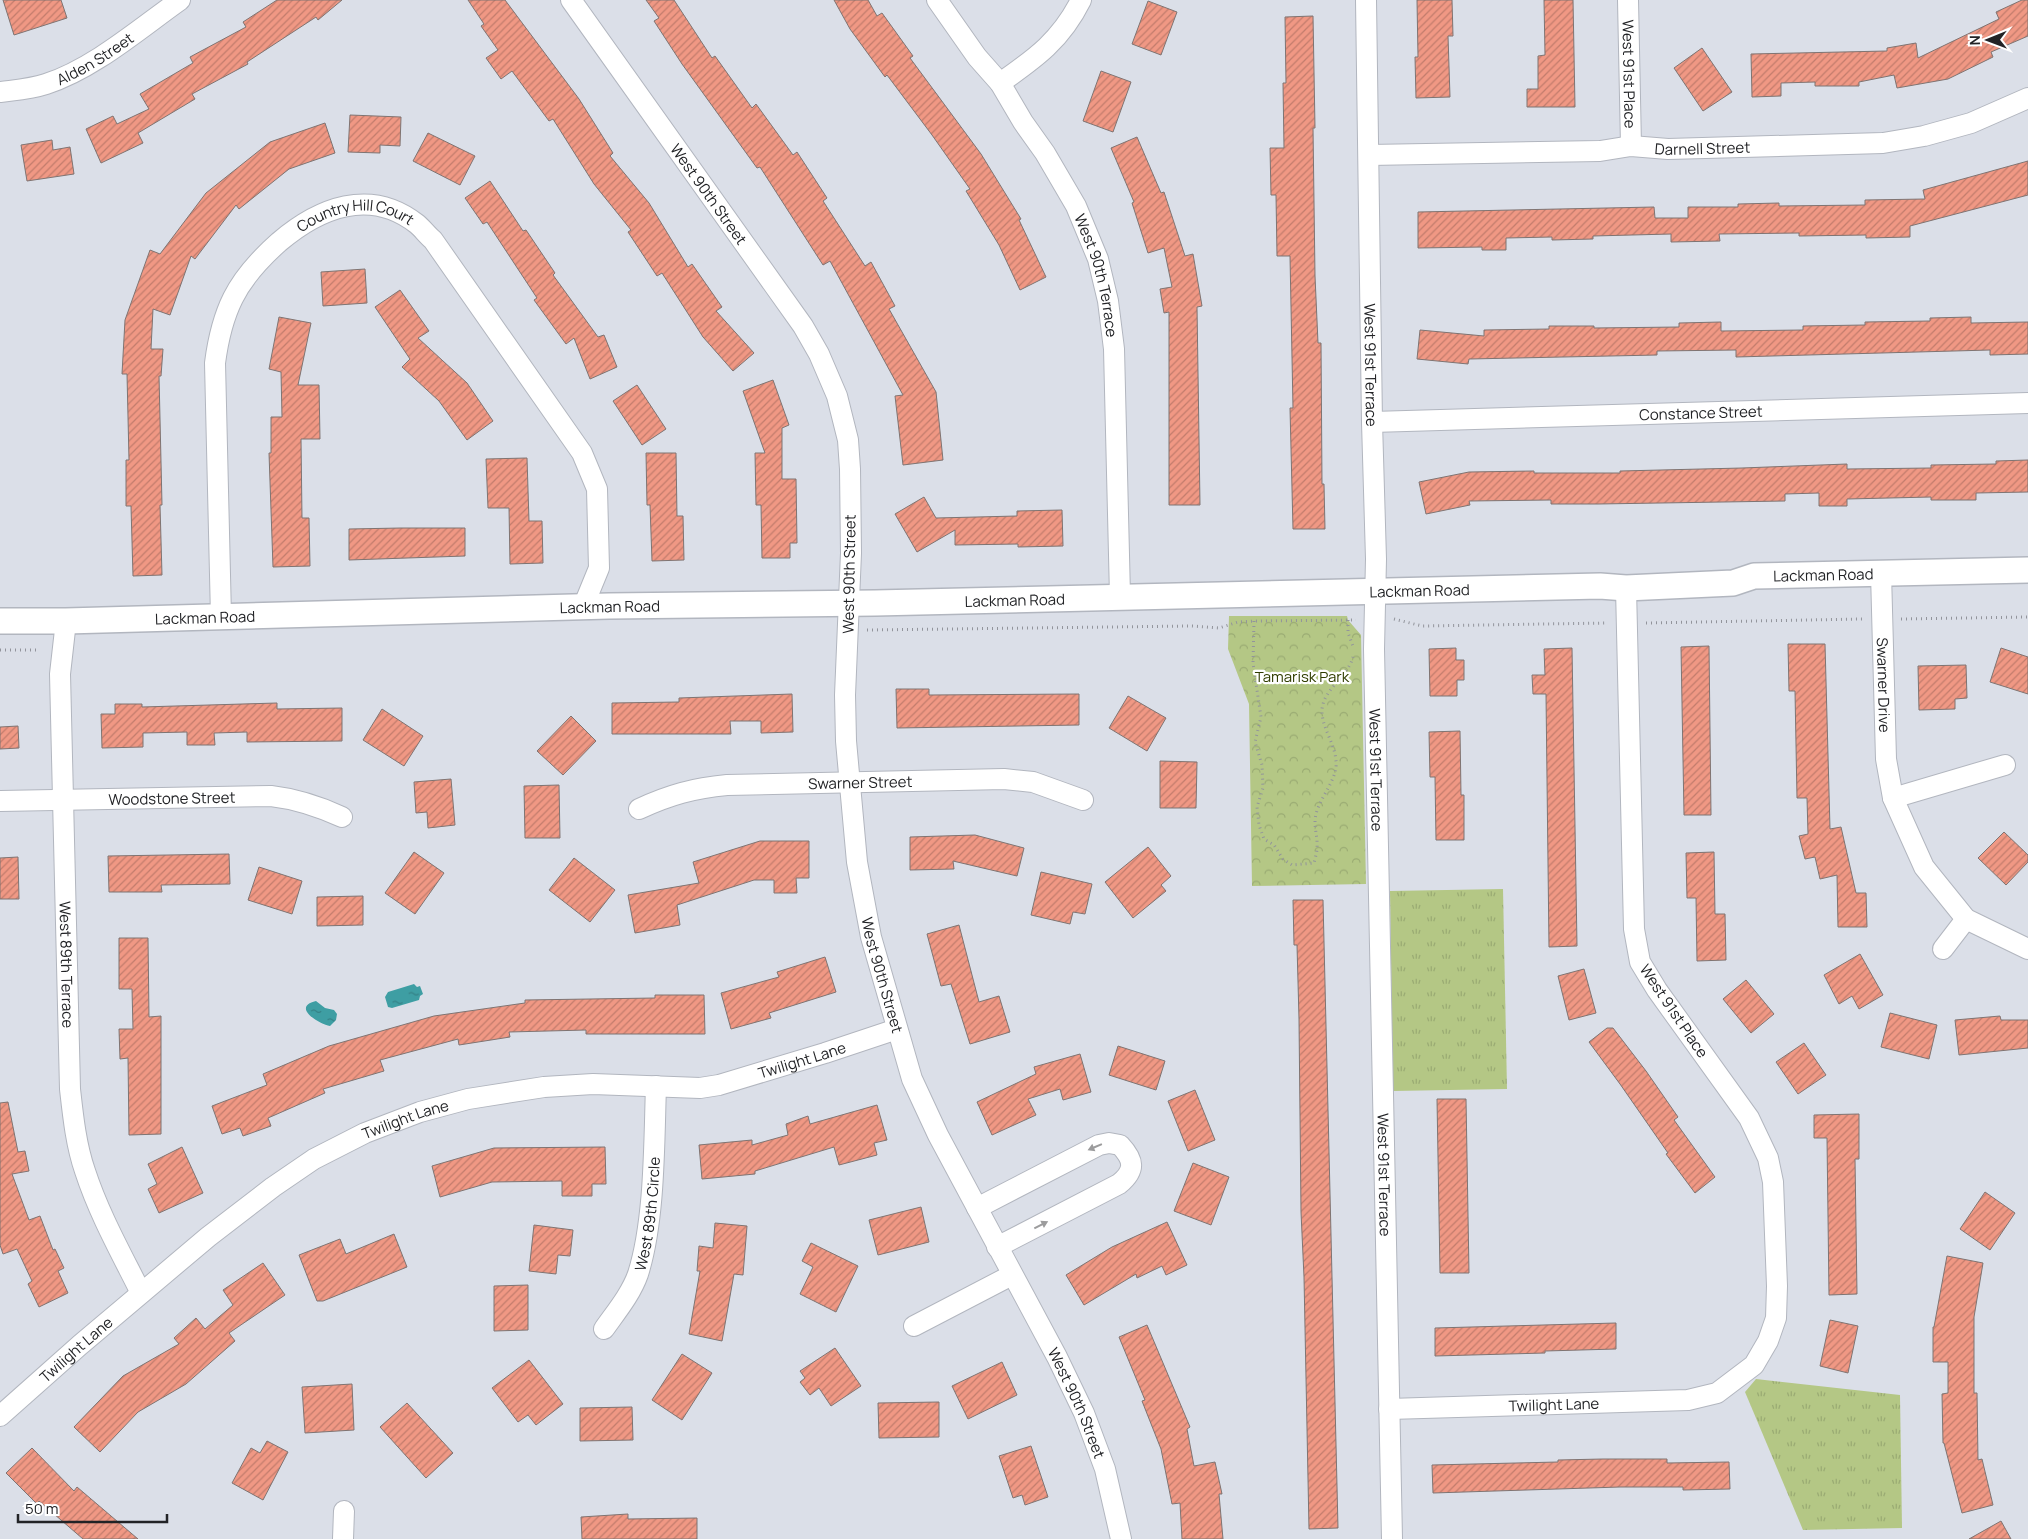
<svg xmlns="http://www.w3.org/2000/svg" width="2028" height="1539" font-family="Manrope,sans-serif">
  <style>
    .grass { fill: url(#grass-tufts) }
    .park { fill: url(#park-crowns) }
    .water { fill: url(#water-ripples) }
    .building { fill: url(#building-hatch); stroke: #7f7472 }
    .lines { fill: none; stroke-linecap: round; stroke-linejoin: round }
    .minor-casing { stroke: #b2b6bf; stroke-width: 22 }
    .major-casing { stroke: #b2b6bf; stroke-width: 28 }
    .path { stroke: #92949b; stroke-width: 3; stroke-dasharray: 1 4; stroke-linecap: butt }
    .minor { stroke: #fff; stroke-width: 20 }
    .major { stroke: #fff; stroke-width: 25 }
    .oneway { fill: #9c9c9d }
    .labels { text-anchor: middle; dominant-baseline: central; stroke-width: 4.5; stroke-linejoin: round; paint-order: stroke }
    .street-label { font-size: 15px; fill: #222326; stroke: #fff }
    .park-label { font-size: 15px; fill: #303d00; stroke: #fff }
  </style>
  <defs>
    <pattern id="grass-tufts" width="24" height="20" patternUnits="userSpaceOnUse" patternTransform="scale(1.25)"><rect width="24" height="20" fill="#b4c785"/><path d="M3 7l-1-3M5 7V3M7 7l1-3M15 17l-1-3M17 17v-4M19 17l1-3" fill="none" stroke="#9aab73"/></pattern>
    <pattern id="park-crowns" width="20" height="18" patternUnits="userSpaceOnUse" patternTransform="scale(1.25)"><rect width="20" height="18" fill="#b4c785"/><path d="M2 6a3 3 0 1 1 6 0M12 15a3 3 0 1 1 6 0" fill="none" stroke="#9aab73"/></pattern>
    <pattern id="water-ripples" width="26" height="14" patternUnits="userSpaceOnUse" patternTransform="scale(1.25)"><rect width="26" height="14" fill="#3e9ea3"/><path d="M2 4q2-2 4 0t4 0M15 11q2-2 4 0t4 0" fill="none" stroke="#348085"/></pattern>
    <pattern id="building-hatch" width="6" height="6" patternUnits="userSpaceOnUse" patternTransform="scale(1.25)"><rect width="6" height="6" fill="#f09884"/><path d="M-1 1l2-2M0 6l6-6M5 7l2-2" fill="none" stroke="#c27c6c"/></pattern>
  </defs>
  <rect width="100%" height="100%" fill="#dbdfe8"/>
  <!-- grass -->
  <g class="grass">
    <path d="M1503,889L1507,1089L1393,1091L1390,891Z"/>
    <path d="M1756,1379L1900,1395L1902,1528L1803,1530L1745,1392Z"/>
  </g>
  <!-- park -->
  <path class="park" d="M1229,616H1347L1348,620L1361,635L1366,884L1252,886L1249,704L1228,649Z"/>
  <!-- water -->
  <g class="water">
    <path d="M414,984L417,987L420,986L423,994L420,996L419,1000L392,1008L388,1007L385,997L388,992Z"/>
    <path d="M316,1001L325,1008L334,1010L337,1014L336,1020L330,1026C319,1024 291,1007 316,1001Z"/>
  </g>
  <!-- building -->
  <g class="building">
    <path d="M3,0H61L67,18L14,35Z"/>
    <path d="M277,0H342L318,20L316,17L247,62L248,64L192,94L195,99L138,133L143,143L101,163L86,129L113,116L117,124L149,109L140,94L193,63L190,57L246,27L243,22Z"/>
    <path d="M468,0H505L579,99L613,153L610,156L649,203L688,267L692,264L722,307L716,311L754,353L733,371L703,337L662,273L657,276L628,232L631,230L594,184L553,119L549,121L512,71L501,79L486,58L498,50L481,26L484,24Z"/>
    <path d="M646,0H674L712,58L715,56L752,108L756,104L793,155L797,152L827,198L823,201L865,266L871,262L895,306L889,309L936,392L943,460L903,465L895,396L903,395L830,261L823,265L760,167L757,168L682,64L654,21L659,18Z"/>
    <path d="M834,0H868L877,16L882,13L913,56L910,58L981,154L1021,219L1019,220L1046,277L1020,290L999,245L966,191L970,189L932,135L887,75L885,77L850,29Z"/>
    <path d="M1417,0H1452L1453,36H1448L1450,97L1416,98L1415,57H1418Z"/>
    <path d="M1544,0H1573L1575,107H1527V89H1538V56L1545,55Z"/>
    <path d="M2022,0H2028V36L1991,52L1993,57L1948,79L1897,88L1894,75L1859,82V86H1815V82L1781,83V96L1752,97L1751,54L1887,51V48L1916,43L1918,58L1999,19L1996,12Z"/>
    <path d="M1148,1L1177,12L1161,55L1132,44Z"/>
    <path d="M1313,16L1315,128H1313L1315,276L1318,343H1321L1322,484H1324L1325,529H1293L1290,408H1293L1290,256H1277L1276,195H1271L1270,148H1284L1283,83H1286L1285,17Z"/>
    <path d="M1702,48L1732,92L1703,111L1674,68Z"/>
    <path d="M1101,71L1131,82L1113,132L1083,121Z"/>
    <path d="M350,115L401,117L400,146L380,145V153L348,152Z"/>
    <path d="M325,123L335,153L289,169L239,209L236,205L195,259L191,256L170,315L153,309L151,349H163L161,376H159L162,505H160L162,575L133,576L131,506H126V460H129L127,374H122L125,320L150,250L160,254L206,193L270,142Z"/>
    <path d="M428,133L475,156L460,185L413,161Z"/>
    <path d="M1137,137L1161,193L1164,192L1185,256L1193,254L1202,306L1197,307L1200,505H1169V312L1164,313L1160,289L1172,287L1164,248L1148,253L1132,203L1134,202L1111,148Z"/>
    <path d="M52,140L53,150L70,147L74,174L27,181L21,145Z"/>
    <path d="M2028,161V195L1910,226V237L1866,238V235L1799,236V233L1719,234L1720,241L1671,242V234L1593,236V239L1552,240V237L1506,238V250H1482V247L1418,248V212L1654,207L1655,218H1688V207H1738V204L1779,203V206L1865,205V200L1925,199L1923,190Z"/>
    <path d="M490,181L523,231L526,230L555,273L553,275L598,337L604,335L617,367L590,379L574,338L566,344L534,300L537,298L487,222L483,224L465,198Z"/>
    <path d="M365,269L367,303L323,306L321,272Z"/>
    <path d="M400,290L429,331L418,338L467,383L493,421L467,440L439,401L402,367L410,359L375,307Z"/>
    <path d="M279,317L311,323L298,385H319L320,439H301L302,518H309L310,566L273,567L269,453H271V417H282L281,372L269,369Z"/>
    <path d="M1971,317V323L2028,322V354L1990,355V350L1736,357V350L1657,351V355L1469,359L1468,364L1417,359L1420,330L1484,336V330L1549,329V326H1594V328L1679,327V323L1721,322V331L1803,330V326L1865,325V322L1930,321V318Z"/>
    <path d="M773,380L789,425L782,428V479H796L797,543H790V558H762L761,505H756L755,453H765L743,391Z"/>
    <path d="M637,385L666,429L642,445L613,401Z"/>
    <path d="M646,453H676L677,516H683L684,560L652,561L650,505H647Z"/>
    <path d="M527,458L529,521H542L543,563L510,564L509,508H488L486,459Z"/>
    <path d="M2028,460V492L1976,493V500H1931V497L1847,499V506H1819V493L1785,494V501L1598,504H1551V500L1469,501L1470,505L1426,514L1419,482L1469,472L1534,471V473H1620V471L1742,468L1847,464V469L1931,468V465L1996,464V461Z"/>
    <path d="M924,497L936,518L1017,516V511L1062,510L1063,546L1018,547V544L955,545V530L917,552L895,514Z"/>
    <path d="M401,528H465V556L349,560V529Z"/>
    <path d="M1788,644H1825L1830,829L1841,827L1856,893H1866L1867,927H1838L1837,875L1820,879L1815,857L1805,859L1799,836L1808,834L1807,798H1797L1795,691H1789Z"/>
    <path d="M1709,646L1711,815H1684L1681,647Z"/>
    <path d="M1456,648V660H1464V680H1457V696H1430L1429,649Z"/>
    <path d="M1572,648L1577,946L1549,947L1546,694H1533L1532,675H1545L1544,649Z"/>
    <path d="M2001,648L2028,657V694L1990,682Z"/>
    <path d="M1966,665L1967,698L1955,699V709L1919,710L1918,666Z"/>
    <path d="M896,689H929V695L1079,694V725L897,728Z"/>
    <path d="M792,694L793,732L761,733V721H730L731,734H612V703L679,702V698Z"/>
    <path d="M1128,696L1166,718L1147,751L1109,728Z"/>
    <path d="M277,703V709L342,708V741L247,742V732L214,733L215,745H187V732L143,733V747L102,748L101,714H115V704H142V707Z"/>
    <path d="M382,709L423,736L404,766L363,740Z"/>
    <path d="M571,716L596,741L563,775L537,751Z"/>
    <path d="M18,726L19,748L0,749V727Z"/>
    <path d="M1460,731L1461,795H1464V840H1436L1435,777H1430L1429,732Z"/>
    <path d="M1160,761L1197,762L1196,808H1160Z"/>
    <path d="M451,779L455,825L428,828L427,812L416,813L414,782Z"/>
    <path d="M559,785L560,838H525L524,786Z"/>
    <path d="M2004,832L2028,855V862L2006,885L1978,858Z"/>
    <path d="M975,835L1024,848L1017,876L953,861L954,869L910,870V837Z"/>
    <path d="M760,841H809V878H796L797,893H774V880H754L677,905L680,925L635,933L628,895L699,883L693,862Z"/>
    <path d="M1148,847L1171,876L1161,885L1166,891L1133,918L1105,882Z"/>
    <path d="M414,852L444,873L415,914L385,893Z"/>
    <path d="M1714,852L1715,914H1725L1726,960L1697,961L1696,898H1687L1686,853Z"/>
    <path d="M229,854L230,884L161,885L162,892H109L108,856Z"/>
    <path d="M18,857L19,899H0V858Z"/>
    <path d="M574,858L615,890L590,922L549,890Z"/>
    <path d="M259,867L302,881L292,914L248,900Z"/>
    <path d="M1041,872L1092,884L1085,914L1073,912L1070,924L1031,915Z"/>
    <path d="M363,896V925L317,926V897Z"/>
    <path d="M1293,900H1323L1338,1528L1309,1529L1304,1277L1301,1212L1299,1019L1297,945H1294Z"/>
    <path d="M959,925L979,1002L999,996L1010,1032L970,1044L951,984L941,986L927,934Z"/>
    <path d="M119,938H148L149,1017L161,1016V1134L129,1135L128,1058L120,1059L119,1029H133L132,989H119Z"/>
    <path d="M1860,954L1883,995L1859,1009L1852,996L1839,1004L1824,975Z"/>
    <path d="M825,957L836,992L769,1013L771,1018L731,1029L721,993L779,977L777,972Z"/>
    <path d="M1584,969L1596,1013L1569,1020L1558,976Z"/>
    <path d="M1746,980L1774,1014L1751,1033L1723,999Z"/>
    <path d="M655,995H704L705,1034H586V1030L509,1032L510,1037L459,1045L458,1039L380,1060L384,1071L323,1089L325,1093L268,1118L271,1126L243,1136L240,1128L222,1134L212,1106L267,1085L263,1074L329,1046L434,1016L525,1003V1000L655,998Z"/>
    <path d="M1890,1013L1937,1025L1929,1059L1881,1047Z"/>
    <path d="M2000,1016L2001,1020H2028V1048L1959,1055L1955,1020Z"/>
    <path d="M1607,1028H1613L1646,1071L1678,1117L1674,1120L1715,1177L1695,1193L1666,1154L1668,1153L1620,1084L1589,1042Z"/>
    <path d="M1804,1043L1826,1075L1798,1094L1776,1062Z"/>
    <path d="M1118,1046L1165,1061L1156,1090L1109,1075Z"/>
    <path d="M1080,1054L1091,1092L1063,1100L1060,1089L1028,1099L1036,1115L992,1135L977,1102L1036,1074L1034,1067Z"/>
    <path d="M1195,1090L1215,1140L1188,1151L1168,1101Z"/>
    <path d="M1437,1099H1466L1469,1273H1440Z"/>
    <path d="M8,1102L18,1152L25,1151L29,1171L12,1174L29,1220L40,1216L53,1250L55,1249L64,1268L58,1271L68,1293L39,1307L28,1284L32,1281L17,1249L3,1254L0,1245V1103Z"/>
    <path d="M877,1105L887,1140L874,1143L877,1155L839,1165L834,1147L755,1171V1174L702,1179L699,1145L752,1140V1145L788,1135L786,1124L808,1116L810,1124Z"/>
    <path d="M1859,1114V1159H1855L1857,1294L1829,1295L1827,1138H1814V1115Z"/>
    <path d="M182,1147L203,1193L159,1213L148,1189L157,1184L148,1164Z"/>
    <path d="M605,1147L606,1184H592V1196H562V1181L492,1182L440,1197L432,1166L494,1148Z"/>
    <path d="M1193,1163L1229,1177L1211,1225L1174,1211Z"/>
    <path d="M1985,1192L2015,1213L1990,1250L1960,1229Z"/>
    <path d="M921,1207L929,1242L878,1255L869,1220Z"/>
    <path d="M1167,1222L1187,1265L1166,1275L1162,1266L1137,1278L1136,1274L1084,1305L1066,1275L1112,1247Z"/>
    <path d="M715,1223L747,1226L743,1275L734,1274L722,1341L689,1334L700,1271H697L699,1246L713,1248Z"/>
    <path d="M534,1225L573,1230L570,1256L558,1255L556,1274L529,1271Z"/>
    <path d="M394,1234L407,1267L323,1301H317L299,1255L340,1239L346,1254Z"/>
    <path d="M811,1243L858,1266L836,1312L800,1294L813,1267L802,1261Z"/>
    <path d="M1947,1256L1983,1263L1974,1317V1393H1977L1978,1460L1982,1459L1993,1505L1962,1513L1944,1443H1943L1942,1394L1948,1393V1362H1933V1327H1934Z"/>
    <path d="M263,1263L285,1295L229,1333L235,1341L186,1384L138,1412L100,1452L74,1427L123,1376L179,1344L174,1338L196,1318L205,1329L233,1305L223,1290Z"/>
    <path d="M528,1285V1330L494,1331V1286Z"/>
    <path d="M1830,1320L1858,1326L1848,1373L1820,1366Z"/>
    <path d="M1616,1323V1349L1545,1351V1353L1435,1356V1328Z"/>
    <path d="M1147,1325L1190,1427L1187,1429L1194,1466L1215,1462L1222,1494H1219L1223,1539H1182L1180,1503L1172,1504L1161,1449L1142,1401L1145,1400L1119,1337Z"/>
    <path d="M835,1348L861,1386L831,1406L819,1388L810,1395L800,1382L805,1378L800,1371Z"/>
    <path d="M682,1354L712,1373L682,1420L652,1400Z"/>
    <path d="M529,1360L563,1404L536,1425L528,1415L518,1422L492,1388Z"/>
    <path d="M1002,1362L1017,1395L968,1419L952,1386Z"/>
    <path d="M352,1384L354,1430L305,1433L302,1387Z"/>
    <path d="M939,1402V1437L879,1438L878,1403Z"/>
    <path d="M407,1403L453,1453L426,1478L380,1427Z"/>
    <path d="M632,1407L633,1440L580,1441V1408Z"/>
    <path d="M267,1441L288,1452L263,1500L232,1483L251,1448L260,1453Z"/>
    <path d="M1031,1446L1048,1497L1025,1505L1022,1495L1013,1498L999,1456Z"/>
    <path d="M32,1448L74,1491L77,1487L138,1539H83L39,1501L37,1504L6,1473Z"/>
    <path d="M1603,1459H1667V1463L1729,1462L1730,1489L1683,1490V1487H1620L1433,1493L1432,1465L1558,1462V1460Z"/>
    <path d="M628,1514V1519L697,1518V1539H582L581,1517Z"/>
    <path d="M2001,1521L2011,1539H1969Z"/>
  </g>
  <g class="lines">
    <defs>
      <g id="minor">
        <path id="s1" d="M571,0L803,326L819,354L837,396L848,440L850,469L851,553L845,695L846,741L857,862L871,937L912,1079L938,1135L1057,1357L1084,1413L1105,1469L1121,1539"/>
        <path id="s2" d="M937,0L977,57L1000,83L1023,122L1045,153L1076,206L1098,259L1108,301L1114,349L1120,596"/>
        <path id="s3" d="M1366,0L1372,422L1376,559L1374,649L1392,1539"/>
        <path id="s4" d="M1628,0L1631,146"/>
        <path d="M1000,83C1036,58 1061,40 1081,0"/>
        <path id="s5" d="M0,92C15,90 31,89 46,84C93,69 139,29 180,0"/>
        <path id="s6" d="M1369,155L1600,151L1631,146L1668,149L1883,143L1924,136L1971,123L2028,98"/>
        <path id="s7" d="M1372,422L2028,403"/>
        <path id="s8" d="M1881,573L1886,759L1893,798L1924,867L1966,919L2028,949"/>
        <path id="s9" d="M221,617L215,363C218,340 223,318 233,298C244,276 261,258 279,242C319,208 370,187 417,224C422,228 427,235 433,240L582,453L597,489L599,568L583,607"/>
        <path id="s10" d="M66,621L60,674L70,1089C73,1116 76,1145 85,1171C99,1214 121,1253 141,1293"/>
        <path d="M1893,798L2005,765"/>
        <path id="s11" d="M0,801L271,796C297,799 318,806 342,817"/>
        <path id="s12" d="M639,809C669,795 694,788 727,785L1004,779L1033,782L1083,800"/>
        <path d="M1943,949L1966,919"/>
        <path d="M977,1208L1099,1145L1109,1143L1120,1145C1134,1160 1136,1170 1119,1184L997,1247"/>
        <path d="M914,1326L1012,1275"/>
        <path id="s13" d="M604,1329C616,1312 631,1294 638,1274C655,1220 654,1143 656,1086"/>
        <path id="s14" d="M1389,1409L1688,1400L1717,1393L1754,1365L1768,1341L1776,1318L1777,1286L1773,1182L1768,1158L1749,1118L1657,990L1640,962L1634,929L1626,588"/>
        <path id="s15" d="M0,1416L80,1345L208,1237L273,1187L314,1159L365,1133L420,1112L468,1099L544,1087L593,1084L700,1088L719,1085L825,1053L897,1029"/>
        <path d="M343,1539L344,1511"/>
      </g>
      <g id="major">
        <path id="s16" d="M0,621H66L609,606L875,603L1600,586L1626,588L1733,583L1754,576L2028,570"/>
      </g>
    </defs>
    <!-- minor casing -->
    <use href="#minor" class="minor-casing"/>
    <!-- major casing -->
    <use href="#major" class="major-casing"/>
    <!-- path -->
    <g class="path">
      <path d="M1394,619L1422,626L1607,623"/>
      <path d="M1901,619L2028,617"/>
      <path d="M1348,620V633L1353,646"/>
      <path d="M1254,621L1253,663L1261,717L1255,742L1262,765L1263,788L1257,807L1259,825L1264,839L1274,845L1283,859L1292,865L1314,863C1315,858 1317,853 1317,848C1318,836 1313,826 1316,814C1320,797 1338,779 1336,761C1335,743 1321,727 1322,709C1324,689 1348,676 1353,657"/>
      <path d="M1646,623L1862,619"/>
      <path d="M867,630L1192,626L1219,628L1238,622L1254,621L1356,620"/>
      <path d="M0,650H38"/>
    </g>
    <!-- minor -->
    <use href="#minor" class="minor"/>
    <!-- major -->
    <use href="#major" class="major"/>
  </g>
  <!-- one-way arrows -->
  <defs><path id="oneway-solid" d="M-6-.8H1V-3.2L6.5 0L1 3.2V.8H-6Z" transform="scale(1.25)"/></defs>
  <g class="oneway">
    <use href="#oneway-solid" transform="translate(1095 1147) rotate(157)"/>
    <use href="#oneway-solid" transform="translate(1041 1225) rotate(-27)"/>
  </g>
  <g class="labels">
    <!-- street labels -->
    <g class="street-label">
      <text stroke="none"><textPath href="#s5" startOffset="102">Alden Street</textPath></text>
      <text stroke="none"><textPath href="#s4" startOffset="74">West 91st Place</textPath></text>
      <text stroke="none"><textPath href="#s6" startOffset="334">Darnell Street</textPath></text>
      <text stroke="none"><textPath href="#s1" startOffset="238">West 90th Street</textPath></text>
      <text stroke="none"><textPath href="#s9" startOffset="480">Country Hill Court</textPath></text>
      <text stroke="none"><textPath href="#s2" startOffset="322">West 90th Terrace</textPath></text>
      <text stroke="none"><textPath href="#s3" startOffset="365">West 91st Terrace</textPath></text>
      <text stroke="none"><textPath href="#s7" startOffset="329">Constance Street</textPath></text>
      <text transform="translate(849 574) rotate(-89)">West 90th Street</text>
      <text stroke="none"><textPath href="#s16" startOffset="1825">Lackman Road</textPath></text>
      <text stroke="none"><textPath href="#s16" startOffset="1420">Lackman Road</textPath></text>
      <text stroke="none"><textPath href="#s16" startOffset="1015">Lackman Road</textPath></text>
      <text stroke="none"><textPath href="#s16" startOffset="610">Lackman Road</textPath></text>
      <text stroke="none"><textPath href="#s16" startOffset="205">Lackman Road</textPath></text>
      <text stroke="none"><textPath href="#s8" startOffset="112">Swarner Drive</textPath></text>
      <text stroke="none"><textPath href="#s3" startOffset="770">West 91st Terrace</textPath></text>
      <text stroke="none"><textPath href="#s12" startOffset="225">Swarner Street</textPath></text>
      <text stroke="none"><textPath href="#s11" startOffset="172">Woodstone Street</textPath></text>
      <text stroke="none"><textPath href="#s10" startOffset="344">West 89th Terrace</textPath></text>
      <text stroke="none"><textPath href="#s1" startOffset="1062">West 90th Street</textPath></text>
      <text transform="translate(1674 1011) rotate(56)">West 91st Place</text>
      <text stroke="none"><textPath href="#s15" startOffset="911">Twilight Lane</textPath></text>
      <text stroke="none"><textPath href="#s15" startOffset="506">Twilight Lane</textPath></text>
      <text stroke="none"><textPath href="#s3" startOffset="1175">West 91st Terrace</textPath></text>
      <text stroke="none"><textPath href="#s13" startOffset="126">West 89th Circle</textPath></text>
      <text stroke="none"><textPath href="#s15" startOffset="101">Twilight Lane</textPath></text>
      <text stroke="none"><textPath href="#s1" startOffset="1534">West 90th Street</textPath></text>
      <text stroke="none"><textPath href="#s14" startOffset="165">Twilight Lane</textPath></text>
    </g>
    <!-- park labels -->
    <g class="park-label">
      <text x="1302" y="676">Tamarisk Park</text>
    </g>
  </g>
  <!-- north arrow -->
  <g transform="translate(1988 40) rotate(269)" stroke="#ffffff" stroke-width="4" paint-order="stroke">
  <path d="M0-4L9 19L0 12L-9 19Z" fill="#222326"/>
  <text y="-8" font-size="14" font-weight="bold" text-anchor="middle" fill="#222326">N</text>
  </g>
  <!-- scale -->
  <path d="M18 1514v8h149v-8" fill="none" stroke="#222326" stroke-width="2.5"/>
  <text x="25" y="1514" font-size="15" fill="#222326" stroke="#ffffff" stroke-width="4" paint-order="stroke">50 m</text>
</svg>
